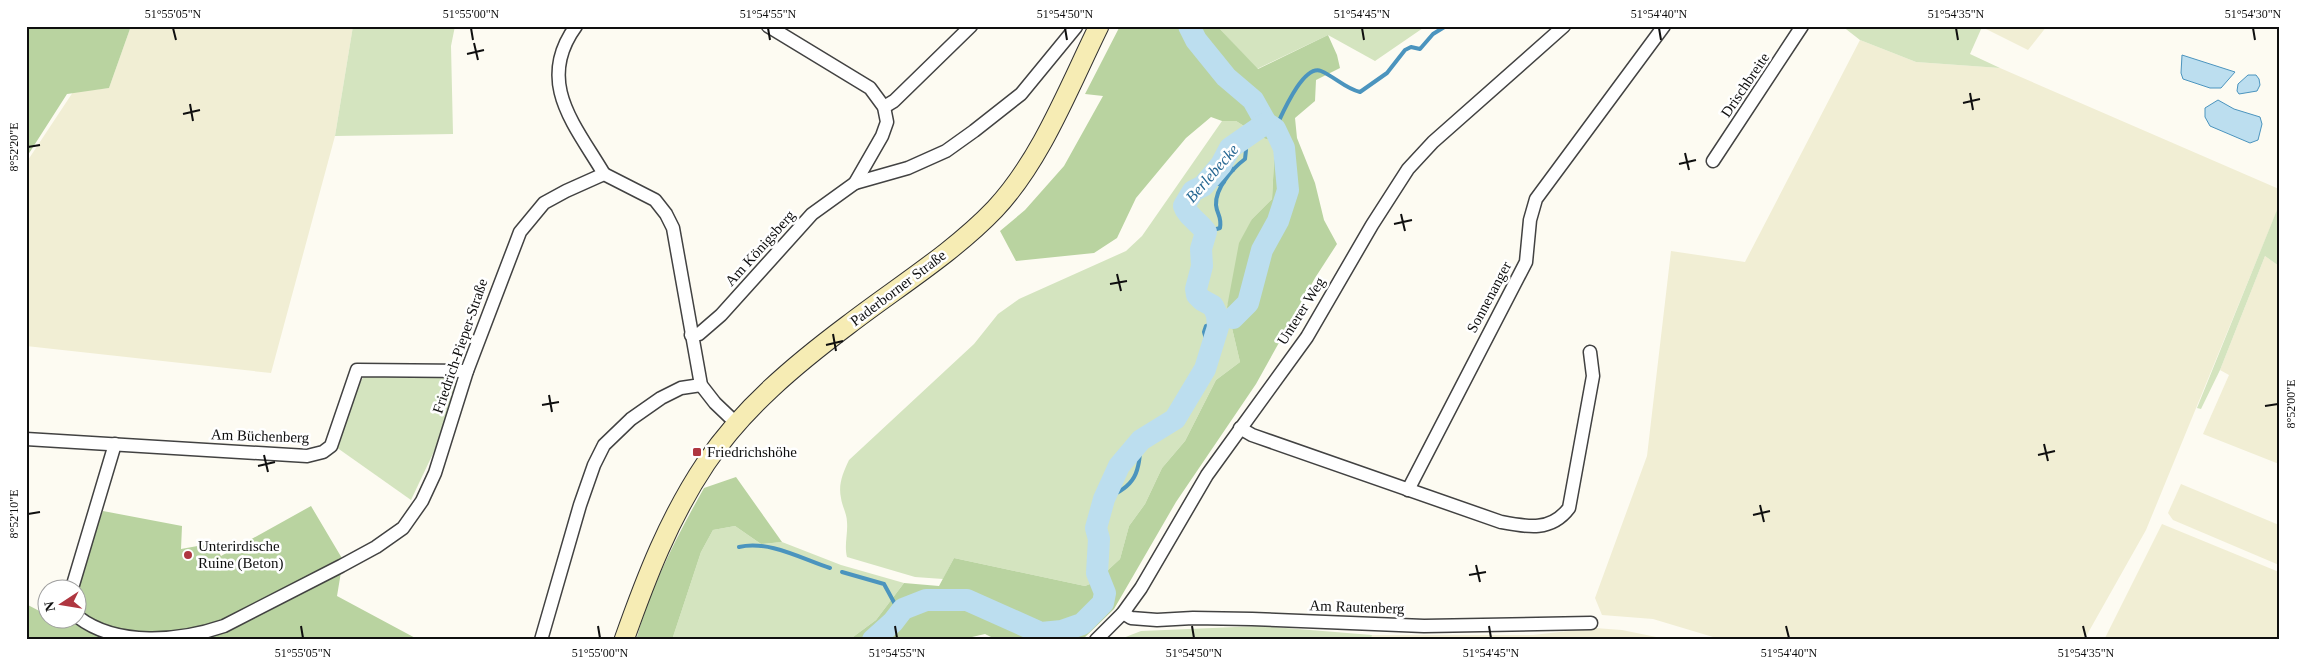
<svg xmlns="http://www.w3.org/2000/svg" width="2305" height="666" font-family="'Times New Roman',serif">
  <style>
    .farmland { fill: #f1eed4 }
    .green { fill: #d4e4bf }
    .forest { fill: #b9d3a0 }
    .water { fill: #bcdeef; stroke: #4b94be }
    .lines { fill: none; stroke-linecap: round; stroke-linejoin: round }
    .stream { stroke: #4b94be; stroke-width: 4 }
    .river { stroke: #bcdeef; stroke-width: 22 }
    .minor-casing { stroke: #424242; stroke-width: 15 }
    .secondary-casing { stroke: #313131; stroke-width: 21 }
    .minor { stroke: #fff; stroke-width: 12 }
    .secondary { stroke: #f6ecb4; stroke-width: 19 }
    .ticks { fill: none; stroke: #0f0f0f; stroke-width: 2 }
    .poi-dot { fill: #af3640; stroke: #fff; stroke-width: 2 }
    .labels { text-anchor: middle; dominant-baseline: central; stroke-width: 5; stroke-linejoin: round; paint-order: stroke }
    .street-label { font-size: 15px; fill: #0f0f0f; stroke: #fff }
    .poi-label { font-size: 15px; fill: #0f0f0f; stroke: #fff; text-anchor: start }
    .water-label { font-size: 16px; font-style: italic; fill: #266792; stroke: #fff }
    .neatline { fill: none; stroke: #0f0f0f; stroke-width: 2 }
    .ticks-label { font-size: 12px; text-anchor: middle; fill: #0f0f0f }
  </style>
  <rect width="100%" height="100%" fill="#fdfbf2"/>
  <!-- farmland -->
  <g class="farmland">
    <path d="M131,26H353L335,136L271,373L26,346V163L73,92L109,88Z"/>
    <path d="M1980,26H2047L2028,50Z"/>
    <path d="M1860,40L1916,62L2000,68L2279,189V206L2146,530L2084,640H1723L1653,619L1602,615L1595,598L1647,456L1671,251L1745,262Z"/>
    <path d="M2265,256L2279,266V464L2203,434L2229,375L2220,370Z"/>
    <path d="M2181,484L2279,525V565L2173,520L2168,513Z"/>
    <path d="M2162,524L2279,572V640H2104Z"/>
    <path d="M1595,628L1622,630L1671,640H1371L1372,635H1533Z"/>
  </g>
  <!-- green -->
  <g class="green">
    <path d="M353,26H455L451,46L453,134L335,136Z"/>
    <path d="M1217,26H1426L1375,61L1328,35L1257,69Z"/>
    <path d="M1842,26H1980L1982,27L1970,54L2000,68L1916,62L1860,40Z"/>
    <path d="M1222,121H1236L1263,138L1275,142L1272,199L1252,219L1227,307L1240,362L1216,380L1185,441L1162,468L1145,504L1129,526L1120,559L1095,582L1085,586L954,558L943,579L915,577L847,557C844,545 848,534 847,522C847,514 842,506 841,498C838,484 843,473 849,460L974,344L998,314L1019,299L1126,251L1142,236Z"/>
    <path d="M2279,205V266L2265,256L2220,370L2201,409L2197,408Z"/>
    <path d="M367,373L456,377L458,382L438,443L411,500L336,447L355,388Z"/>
    <path d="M735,526L761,544L782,542L841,565L904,583L876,620L849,640H672L701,552L713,530Z"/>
    <path d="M1260,626L1372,635L1371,640H1118L1141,631Z"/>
  </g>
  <!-- forest -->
  <g class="forest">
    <path d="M26,26H131L109,88L67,94L26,158Z"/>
    <path d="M1120,26H1217L1258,69L1328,35L1337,55L1340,68L1316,80L1315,101L1295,118L1297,138L1315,183L1324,220L1337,244L1315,278L1256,384L1176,502L1114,609L1082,640H997L985,634L959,640H849L876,620L904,583L939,586L954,558L1085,586L1095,582L1120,559L1129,526L1145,504L1162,468L1185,441L1216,380L1240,362L1227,307L1239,243L1252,219L1272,199L1275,142L1263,138L1236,121H1222L1211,117L1186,138L1136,198L1117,238L1094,253L1016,261L1000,231L1025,210L1064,166L1103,96L1085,94Z"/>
    <path d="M736,477L782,542L761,544L735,526L713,530L701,552L672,640H636C651,586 677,536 704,488Z"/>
    <path d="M311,506L343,560L337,596L419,640H26V604L47,615L48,618L61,621L62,619L78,618V588H74L103,511L182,526L181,549L214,543L221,556Z"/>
  </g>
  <!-- water -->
  <g class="water">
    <path d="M2182,55L2235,72L2221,88H2210L2183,79L2181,73Z"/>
    <path d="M2248,75H2256L2259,79L2260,85L2257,91L2239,94L2237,91L2238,84Z"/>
    <path d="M2218,100L2234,109L2260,117L2262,124L2258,140L2250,143L2210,126L2205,117V108Z"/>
  </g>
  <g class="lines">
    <!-- stream -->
    <g class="stream">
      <path d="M1275,129C1282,115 1303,64 1321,71C1335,77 1346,89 1360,92L1387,73L1405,50L1411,47L1420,49L1433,34L1446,26"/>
      <path d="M1224,161L1233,170"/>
      <path d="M1207,181L1218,184L1224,182"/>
      <path d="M1206,232L1220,228C1222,216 1217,215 1216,205C1215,188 1233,168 1245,159L1246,150L1243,140"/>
      <path d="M1209,350L1204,332L1206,326L1218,323"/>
      <path d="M1104,499C1137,486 1139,473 1141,440"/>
      <path d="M739,547C769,540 802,559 830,568"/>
      <path d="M842,572L884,584L896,606L898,616"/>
      <path d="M1041,633L1042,640"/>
    </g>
    <!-- river -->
    <g class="river">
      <path d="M1189,26L1196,40L1226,77L1253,100L1266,123L1275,129L1284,148L1288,190L1278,221L1262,250L1248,303L1233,318"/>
      <path d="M873,640L893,622L903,609L926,600H967L1041,633L1062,631L1082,624L1103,603L1105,593L1097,573L1099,539L1096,528L1104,499L1119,466L1141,440L1175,419L1205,369L1218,327L1217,315L1213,306L1202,300L1197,295L1196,289L1202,266L1201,249L1206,232C1200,223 1187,216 1184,206L1193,191L1203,186L1221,165L1230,148L1266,123"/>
    </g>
    <defs>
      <g id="minor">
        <path d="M576,26C535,82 575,125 604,174"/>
        <path d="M884,107L894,101L971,26"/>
        <path d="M1713,161L1802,26"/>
        <path d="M855,183L908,168L946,151L974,131L1021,94L1076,27"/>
        <path d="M691,335L699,334L721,315L812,214L855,183L882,136L887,122L884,107L870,88L768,26"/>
        <path d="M1240,428L1252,435L1501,522C1527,527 1551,532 1569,508L1593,376L1590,352"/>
        <path d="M26,439L307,456L323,452L331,446L357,370L467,371"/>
        <path d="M1408,490L1526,262L1530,220L1536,199L1664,26"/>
        <path d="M72,588L115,444"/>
        <path d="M1123,613L1131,618L1157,620L1193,618L1252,619L1424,626L1591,623"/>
        <path d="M78,617C117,647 180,641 224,626L341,566L376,547L403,528L422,501L435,473L467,371L520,232L544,203L566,191L604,174L655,200L666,214L673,228L701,385L715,403L737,424"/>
        <path d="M541,640L580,505L594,465L604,445L631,419L661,398L681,388L701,385"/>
        <path d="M1096,640L1123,613L1141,588L1207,475L1307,337L1372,225L1408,169L1433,142L1564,26"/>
      </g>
      <path id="secondary" d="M624,640C646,578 669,518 706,463C743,408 796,364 848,325C896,288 953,253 995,209C1041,160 1069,87 1099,26"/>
    </defs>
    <!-- minor casing -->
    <use href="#minor" class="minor-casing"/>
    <!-- secondary casing -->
    <use href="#secondary" class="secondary-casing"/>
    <!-- minor -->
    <use href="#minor" class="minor"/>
    <!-- secondary -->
    <use href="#secondary" class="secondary"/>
  </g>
  <!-- ticks -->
  <path class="ticks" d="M173,28L176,40M471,28L473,40M768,28L770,40M1065,28L1067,40M1362,28L1364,40M1659,28L1661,40M1956,28L1958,40M2253,28L2255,40M474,43L478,60M467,54L484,50M1970,93L1973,110M1963,103L1980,99M190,104L193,121M183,114L200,110M28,147L40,145M1685,153L1689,170M1679,164L1696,160M1401,214L1405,231M1394,224L1412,220M1117,274L1121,291M1110,284L1127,281M833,334L836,351M826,345L843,341M549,395L552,412M542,405L559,402M2265,406L2278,404M2044,444L2048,461M264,455L268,472M2038,455L2055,451M258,466L275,462M1760,505L1764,522M28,514L40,512M1753,515L1770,511M1476,565L1480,582M1469,575L1486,572M301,626L303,638M598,626L600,638M895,626L897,638M1192,626L1194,638M1489,626L1491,638M1786,626L1789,638M2083,626L2086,638"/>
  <!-- markers -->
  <g class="poi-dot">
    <rect x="692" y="447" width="10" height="10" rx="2.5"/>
    <circle cx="188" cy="555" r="5"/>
  </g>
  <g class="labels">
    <!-- street labels -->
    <g class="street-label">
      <text transform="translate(1745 85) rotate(-56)">Drischbreite</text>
      <text transform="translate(760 248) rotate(-48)">Am Königsberg</text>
      <text transform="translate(898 288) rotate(-37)">Paderborner Straße</text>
      <text transform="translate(1489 297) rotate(-62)">Sonnenanger</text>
      <text transform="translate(1301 311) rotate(-58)">Unterer Weg</text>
      <text transform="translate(460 346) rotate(-71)">Friedrich-Pieper-Straße</text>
      <text transform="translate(260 436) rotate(2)">Am Büchenberg</text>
      <text transform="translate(1357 607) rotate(2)">Am Rautenberg</text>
    </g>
    <!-- poi labels -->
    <g class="poi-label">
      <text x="707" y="452">Friedrichshöhe</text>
      <text x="198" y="546">Unterirdische<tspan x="198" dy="17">Ruine (Beton)</tspan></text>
    </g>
    <!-- water labels -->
    <g class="water-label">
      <text transform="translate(1212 173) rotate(-49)">Berlebecke</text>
    </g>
  </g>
  <!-- border -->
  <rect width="2305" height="666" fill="none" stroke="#ffffff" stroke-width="55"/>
  <!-- north arrow -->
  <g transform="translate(62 604) rotate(258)"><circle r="24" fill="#ffffff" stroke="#9f9f9f"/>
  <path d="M0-4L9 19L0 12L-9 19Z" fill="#af3640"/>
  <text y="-8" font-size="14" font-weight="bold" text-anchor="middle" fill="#0f0f0f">N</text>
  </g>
  <rect x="28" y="28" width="2250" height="610" class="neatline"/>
  <g class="ticks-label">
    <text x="173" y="18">51°55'05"N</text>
    <text x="471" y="18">51°55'00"N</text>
    <text x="768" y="18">51°54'55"N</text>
    <text x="1065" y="18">51°54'50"N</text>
    <text x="1362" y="18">51°54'45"N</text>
    <text x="1659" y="18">51°54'40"N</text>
    <text x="1956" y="18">51°54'35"N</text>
    <text x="2253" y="18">51°54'30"N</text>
    <text transform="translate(14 147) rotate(-90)" y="4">8°52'20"E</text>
    <text transform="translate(2291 404) rotate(-90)" y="4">8°52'00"E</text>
    <text transform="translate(14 514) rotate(-90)" y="4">8°52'10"E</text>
    <text x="303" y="657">51°55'05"N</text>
    <text x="600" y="657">51°55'00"N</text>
    <text x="897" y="657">51°54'55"N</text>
    <text x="1194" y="657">51°54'50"N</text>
    <text x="1491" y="657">51°54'45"N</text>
    <text x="1789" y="657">51°54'40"N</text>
    <text x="2086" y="657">51°54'35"N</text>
  </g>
</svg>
